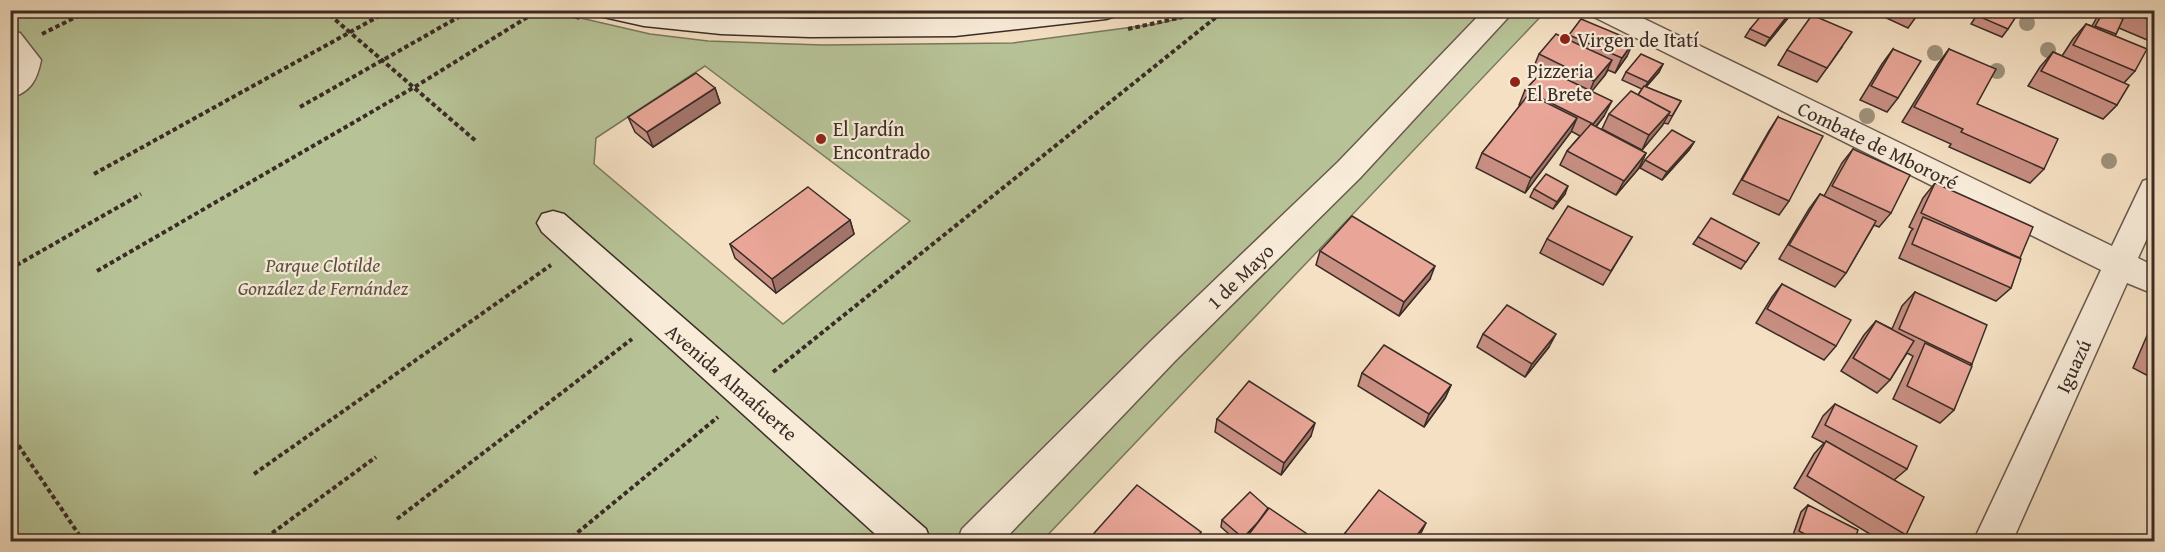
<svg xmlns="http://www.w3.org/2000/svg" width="2165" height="552" font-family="'Gentium Book Plus',serif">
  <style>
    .green { fill: #b7c397; stroke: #78785e; stroke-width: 1.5; fill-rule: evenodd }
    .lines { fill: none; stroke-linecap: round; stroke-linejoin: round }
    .minor-casing { stroke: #69594d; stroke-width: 3 }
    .secondary-casing { stroke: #3a2c26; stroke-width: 3 }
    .path { stroke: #3a2c26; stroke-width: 4; stroke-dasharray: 4.5 3; stroke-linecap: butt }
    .minor { fill: #f8ebd8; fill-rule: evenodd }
    .secondary { fill: #f8ebd8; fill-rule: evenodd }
    .tree { fill: #9f927c }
    .wall { fill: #c88f83; stroke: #3a2c26; stroke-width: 1.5 }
    .shaded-wall { fill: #a3746a; stroke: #3a2c26; stroke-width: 1.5 }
    .building { fill: #e9a698; stroke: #3a2c26; stroke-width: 1.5 }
    .poi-dot { fill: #8f2418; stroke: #f8ebd8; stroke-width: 2 }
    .labels { text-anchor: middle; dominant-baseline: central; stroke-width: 4.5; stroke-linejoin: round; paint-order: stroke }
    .poi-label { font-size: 20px; fill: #3a2c26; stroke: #f8ebd8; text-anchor: start }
    .street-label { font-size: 20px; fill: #3a2c26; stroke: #f8ebd8 }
    .park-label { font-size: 20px; font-style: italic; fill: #595242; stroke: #f8ebd8 }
  </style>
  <rect width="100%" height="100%" fill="#f5e0c3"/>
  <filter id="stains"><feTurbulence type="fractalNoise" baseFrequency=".00333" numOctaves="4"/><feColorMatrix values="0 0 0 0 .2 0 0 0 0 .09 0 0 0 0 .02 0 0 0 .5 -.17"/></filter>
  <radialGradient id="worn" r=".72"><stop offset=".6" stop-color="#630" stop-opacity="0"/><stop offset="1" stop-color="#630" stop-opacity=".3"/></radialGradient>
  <!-- green -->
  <g class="green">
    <path d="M546,10L650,34L708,41L823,45L1013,43L1156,24L1215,10L1546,11L1041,542L11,541L10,88L23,78L17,46L11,40V11ZM705,66L910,221L783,324L594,164L596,138Z"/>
    <path d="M650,11H1047L955,21L865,22L705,17Z"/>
  </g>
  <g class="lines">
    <defs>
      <g id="minor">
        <path d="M1484,10H1515L1360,178L1176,360L1002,542H957L962,529L1152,340L1338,162Z"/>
        <path d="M1589,10H1626L2112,246L2143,181L2154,177V223L2138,258L2154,266V294L2127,283L2012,542H1973L2101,270L1592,16Z"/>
        <path d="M10,31L20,33L41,60C37,80 31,92 10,98L12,62Z"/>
      </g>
      <g id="secondary">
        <path d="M596,10H671L721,16L810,19L955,18L1019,10H1119L1116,16L1106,19L955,36L810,37L721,34L644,26L599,16Z"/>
        <path d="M553,211L564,214L926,529L931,542H884L542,232L537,223L542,214Z"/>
      </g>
    </defs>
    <!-- minor casing -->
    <use href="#minor" class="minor-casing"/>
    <!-- secondary casing -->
    <use href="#secondary" class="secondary-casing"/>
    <!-- path -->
    <g class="path">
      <path d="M324,10L477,142"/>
      <path d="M546,10L580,18"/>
      <path d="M1128,29L1215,10"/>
      <path d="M42,34L90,10"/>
      <path d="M300,107L471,10"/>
      <path d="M94,174L390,10"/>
      <path d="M10,269L141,194"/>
      <path d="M97,271L413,88L539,10"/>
      <path d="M773,372L1225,10"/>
      <path d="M10,433L84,542"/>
      <path d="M254,474L551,265"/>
      <path d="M397,519L632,339"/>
      <path d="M260,542L376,457"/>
      <path d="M566,542L718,417"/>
    </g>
    <!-- minor -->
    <use href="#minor" class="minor"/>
    <!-- secondary -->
    <use href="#secondary" class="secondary"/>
  </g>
  <!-- trees -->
  <g class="tree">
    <circle cx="2027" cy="23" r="8"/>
    <circle cx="2048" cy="50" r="8"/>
    <circle cx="1935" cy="53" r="8"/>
    <circle cx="1997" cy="71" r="8"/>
    <circle cx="1867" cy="116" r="8"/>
    <circle cx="2109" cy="161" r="8"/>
  </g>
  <!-- wall -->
  <g class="wall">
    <path d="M1793,10L1788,18L1765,46L1745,37L1750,29Z"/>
    <path d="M1921,10L1908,28L1882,16L1886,11Z"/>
    <path d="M1980,10H2006L2008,29L2002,37L1971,24Z"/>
    <path d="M2101,10H2154V39L2152,42L2119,28L2115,36L2135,71L2124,83L2117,105L2103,119L2028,86L2040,67L2053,52L2062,56L2073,39L2086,24L2092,26Z"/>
    <path d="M1569,35L1627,56L1615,73L1608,70L1605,75L1591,91L1604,116L1596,127L1646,153L1639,168L1616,195L1560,165L1567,151L1580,136L1571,131L1525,193L1476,168L1482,153L1520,106L1519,105L1525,90L1541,73L1533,69L1539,54L1567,39Z"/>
    <path d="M1842,47L1817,82L1778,65L1787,50Z"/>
    <path d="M1893,49L1898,98L1887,112L1860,100L1882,64Z"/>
    <path d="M1949,49L1977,104L2044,169L2030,183L1949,147L1951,144L1902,122L1938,64Z"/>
    <path d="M1663,64L1659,72L1646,87L1681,101L1668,124L1664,123L1642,150L1602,129L1609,114L1638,95L1642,89L1622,80L1626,72Z"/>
    <path d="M715,88L720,103L653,147L635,132L628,117Z"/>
    <path d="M1778,117L1789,201L1779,215L1733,194L1769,131Z"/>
    <path d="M1694,142L1689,150L1662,180L1640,168L1645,160Z"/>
    <path d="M1853,149L1891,213L1879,227L1874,225L1846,273L1835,287L1779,259L1809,209L1820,194L1824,196L1842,163Z"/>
    <path d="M1935,183L2020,258L2011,288L1996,301L1899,258L1911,231L1913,229L1909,227L1923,198Z"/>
    <path d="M1534,189L1565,194L1553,209L1530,197Z"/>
    <path d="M850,220L854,234L776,293L735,258L730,244Z"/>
    <path d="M1632,237L1603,285L1540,253L1547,239Z"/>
    <path d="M1698,237L1759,243L1741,269L1693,244Z"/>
    <path d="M1320,251L1430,279L1399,316L1316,265Z"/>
    <path d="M1782,284L1836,346L1824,360L1756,323L1772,297Z"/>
    <path d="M1915,292L1972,364L1970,365L1954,410L1940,423L1893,399L1913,356L1907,353L1890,380L1877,393L1841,371L1864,335L1876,321L1892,329L1902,306Z"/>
    <path d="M2154,321V379L2133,368L2152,324Z"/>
    <path d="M1483,334L1549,347L1525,377L1477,347Z"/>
    <path d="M1362,373L1451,385L1445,398L1424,427L1358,386Z"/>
    <path d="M1835,404L1907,469L1894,480L1906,535L1898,542H1883L1794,488L1814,454L1824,443L1812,437L1823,416Z"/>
    <path d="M1217,419L1311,436L1281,475L1215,432Z"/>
    <path d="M1808,505L1854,542H1800L1792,538L1801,512Z"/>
    <path d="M1268,508L1312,542H1238L1221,527L1222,520Z"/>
    <path d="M1345,533L1420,535L1415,542H1341Z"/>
  </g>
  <!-- shaded-wall -->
  <g class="shaded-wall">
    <path d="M1793,10L1788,18L1765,46L1770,38Z"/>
    <path d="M1634,41L1627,56L1615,73L1622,58Z"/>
    <path d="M1612,60L1605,75L1588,96L1594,81Z"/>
    <path d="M1663,64L1659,72L1643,90L1648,82Z"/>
    <path d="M715,88L720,103L653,147L647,132Z"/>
    <path d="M1612,101L1604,116L1586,139L1593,124Z"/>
    <path d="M1670,112L1662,126L1642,150L1649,135Z"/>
    <path d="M1577,118L1571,132L1525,193L1531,178Z"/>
    <path d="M1694,142L1689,150L1662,180L1667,172Z"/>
    <path d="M1646,153L1639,168L1616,195L1624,181Z"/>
    <path d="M1568,186L1565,194L1553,209L1557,202Z"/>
    <path d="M850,220L854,234L776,293L772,279Z"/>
    <path d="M1435,266L1430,279L1399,316L1404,302Z"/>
    <path d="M1556,334L1549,347L1525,377L1532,364Z"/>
    <path d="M1451,385L1445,398L1424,427L1429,414Z"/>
    <path d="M1315,423L1311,436L1281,475L1284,463Z"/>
    <path d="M1270,509L1244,542H1242L1243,538Z"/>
    <path d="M1426,523L1420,535L1415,542H1412Z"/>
    <path d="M1201,532L1199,542H1193Z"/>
  </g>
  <!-- building -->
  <g class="building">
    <path d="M1766,10H1792L1770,38L1750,29Z"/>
    <path d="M1981,10H2006L2017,15L2008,29L1978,16Z"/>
    <path d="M2125,10H2154V22Z"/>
    <path d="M2104,11L2123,19L2116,34L2095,26Z"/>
    <path d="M1812,15L1852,32L1827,68L1787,50Z"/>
    <path d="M1581,19L1634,41L1622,58L1569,35Z"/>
    <path d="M2086,24L2147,49L2135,71L2073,45Z"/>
    <path d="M1556,34L1612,60L1594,81L1539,54Z"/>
    <path d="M1893,49L1921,61L1898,98L1871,86Z"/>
    <path d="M1949,49L1996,69L1977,104L2058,139L2044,169L1961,132L1963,129L1914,107Z"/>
    <path d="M2053,52L2129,85L2117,105L2041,71Z"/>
    <path d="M1641,54L1663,64L1648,82L1626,72Z"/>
    <path d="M1545,69L1612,101L1593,124L1525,90Z"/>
    <path d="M696,73L715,88L647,132L628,117Z"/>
    <path d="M1644,86L1681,101L1672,116L1668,115L1670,112L1638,95Z"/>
    <path d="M1631,91L1670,112L1649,135L1609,114Z"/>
    <path d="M1529,94L1577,118L1531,178L1482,153Z"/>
    <path d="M1778,117L1823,136L1789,201L1742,180Z"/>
    <path d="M1591,124L1646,153L1624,181L1567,151Z"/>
    <path d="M1672,130L1694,142L1667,172L1645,160Z"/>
    <path d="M1853,149L1910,175L1891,213L1832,186Z"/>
    <path d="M1546,174L1568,186L1557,202L1534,189Z"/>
    <path d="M1935,183L2033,227L2020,258L1921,213Z"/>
    <path d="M808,187L850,220L772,279L730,244Z"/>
    <path d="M1820,194L1876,221L1846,273L1789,245Z"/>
    <path d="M1568,206L1632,237L1611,271L1547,239Z"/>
    <path d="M1352,216L1435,266L1404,302L1320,251Z"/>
    <path d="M1923,217L2021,259L2011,288L1912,244Z"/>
    <path d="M1711,218L1759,243L1746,262L1698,237Z"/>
    <path d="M1782,284L1851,320L1836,346L1767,309Z"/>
    <path d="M1915,292L1987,325L1972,364L1899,329Z"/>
    <path d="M1507,305L1556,334L1532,364L1483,334Z"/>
    <path d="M1876,321L1914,341L1890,380L1853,358Z"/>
    <path d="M1925,343L1972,366L1954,410L1907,386Z"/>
    <path d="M2154,344V357L2150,355Z"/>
    <path d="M1384,345L1451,385L1429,414L1362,373Z"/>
    <path d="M1249,381L1315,423L1284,463L1217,419Z"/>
    <path d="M1835,404L1917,446L1907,469L1825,425Z"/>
    <path d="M1826,441L1924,497L1906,535L1807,476Z"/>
    <path d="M1137,485L1201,532L1193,542H1090L1088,540Z"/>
    <path d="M1379,490L1426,523L1412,542H1357L1345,533Z"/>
    <path d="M1250,492L1268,508L1258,522L1243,538L1222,520Z"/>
    <path d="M1808,505L1858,530L1854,542H1819L1799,531Z"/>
    <path d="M1269,508L1313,538L1311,542H1243Z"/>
  </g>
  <!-- markers -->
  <g class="poi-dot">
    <circle cx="1565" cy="39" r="6"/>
    <circle cx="1515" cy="82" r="6"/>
    <circle cx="821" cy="139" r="6"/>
  </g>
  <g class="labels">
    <!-- poi labels -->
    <g class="poi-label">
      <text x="1577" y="39">Virgen de Itatí</text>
      <text x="1527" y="70">Pizzeria<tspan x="1527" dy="23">El Brete</tspan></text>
      <text x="833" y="128">El Jardín<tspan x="833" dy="23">Encontrado</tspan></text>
    </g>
    <!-- street labels -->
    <g class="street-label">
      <text transform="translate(1878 145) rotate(26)">Combate de Mbororé</text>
      <text transform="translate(1240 276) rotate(-44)">1 de Mayo</text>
      <text transform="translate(2073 366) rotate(-65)">Iguazú</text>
      <text transform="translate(732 382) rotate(41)">Avenida Almafuerte</text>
    </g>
    <!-- park labels -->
    <g class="park-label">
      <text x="323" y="264">Parque Clotilde<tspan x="323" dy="23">González de Fernández</tspan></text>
    </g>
  </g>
  <!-- margin -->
  <rect width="2165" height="552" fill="none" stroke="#f5e0c3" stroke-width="36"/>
  <rect x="12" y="12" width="2141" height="528" fill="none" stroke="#3a2c26" stroke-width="3"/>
  <rect x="18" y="18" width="2129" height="516" fill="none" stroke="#3a2c26" stroke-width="1.5"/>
  <rect width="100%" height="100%" filter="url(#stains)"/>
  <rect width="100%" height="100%" fill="url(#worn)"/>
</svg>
